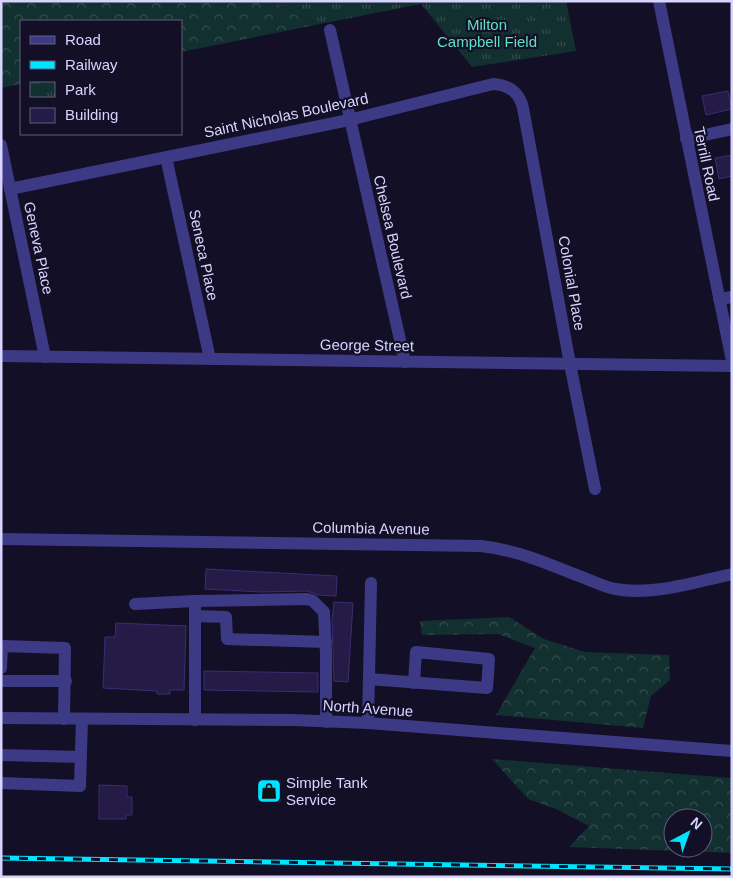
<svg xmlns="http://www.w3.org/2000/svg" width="733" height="878" font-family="Arial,sans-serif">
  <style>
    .forest { fill: url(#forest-crowns); fill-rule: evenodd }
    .park { fill: url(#park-tufts) }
    .building { fill: #241b47; stroke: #3b2d73 }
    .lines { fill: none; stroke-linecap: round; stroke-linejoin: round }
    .minor { stroke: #3d3a85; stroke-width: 12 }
    .rail-casing { stroke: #00e5ff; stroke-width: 5 }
    .rail { stroke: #130f26; stroke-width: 3; stroke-dasharray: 9; stroke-linecap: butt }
    .labels { text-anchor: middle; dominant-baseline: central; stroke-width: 4.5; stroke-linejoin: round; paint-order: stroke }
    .park-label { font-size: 15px; fill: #5fe0c0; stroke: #130f26 }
    .street-label { font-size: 15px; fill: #d9d4ff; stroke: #130f26 }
    .poi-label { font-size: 15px; fill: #d9d4ff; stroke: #130f26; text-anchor: start }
  </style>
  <defs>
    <pattern id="forest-crowns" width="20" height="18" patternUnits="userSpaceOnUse" patternTransform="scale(1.25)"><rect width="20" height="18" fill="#12302f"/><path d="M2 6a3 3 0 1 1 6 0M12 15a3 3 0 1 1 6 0" fill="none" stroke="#344d4e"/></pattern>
    <pattern id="park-tufts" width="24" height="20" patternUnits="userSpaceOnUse" patternTransform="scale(1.25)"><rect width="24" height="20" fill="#12302f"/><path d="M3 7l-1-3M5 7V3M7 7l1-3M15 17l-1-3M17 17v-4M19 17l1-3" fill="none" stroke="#344d4e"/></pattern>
  </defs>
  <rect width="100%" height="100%" fill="#130f26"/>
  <!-- forest -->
  <g class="forest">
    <path d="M1,1H270L315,25L181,52V21H21V84L1,88Z"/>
    <path d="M509,617L544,639L585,652L669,655L670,680L651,696L643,728L496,715L535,648L498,634L422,635L420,621Z"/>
    <path d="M492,759L732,778V853L569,847L589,826L556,809L528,799ZM673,818H703V848H673Z"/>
  </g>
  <!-- park -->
  <path class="park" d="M270,1H566L576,51L472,67L421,4L315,25Z"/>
  <!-- building -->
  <g class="building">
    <path d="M728,91L732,109L706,115L702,96Z"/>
    <path d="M732,155V176L719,179L715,158Z"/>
    <path d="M206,569L337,576L336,596L318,595L307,591L261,592L205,589Z"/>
    <path d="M334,602L353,603L348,682L334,681L332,620Z"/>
    <path d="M116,623L186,626L184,690H170V694H157V691L103,688L105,637H115Z"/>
    <path d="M204,671L318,673V692L204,690Z"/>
    <path d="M271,781H280V802L259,800V782H271Z"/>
    <path d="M99,785L127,786V797H132V815H126V819H99Z"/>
  </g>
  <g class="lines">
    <!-- minor -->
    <g class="minor">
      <path d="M659,1L732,361"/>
      <path d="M330,30L405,362"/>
      <path d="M686,139L732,129"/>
      <path d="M1,145L45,357"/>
      <path d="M166,157L210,359"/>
      <path d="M10,189L349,120L493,84C509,85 519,92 523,108L570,364L595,489"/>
      <path d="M719,299L732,297"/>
      <path d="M1,356L732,366"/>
      <path d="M1,539L481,546C517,550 545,563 579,576C591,580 603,587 615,589C653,596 695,582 732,574"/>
      <path d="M135,604L195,601"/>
      <path d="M195,616L226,617L227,639L326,642"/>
      <path d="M1,668L2,646L65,648L64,719"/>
      <path d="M369,679L487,688L489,659L416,652L414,683"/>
      <path d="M1,681H66"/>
      <path d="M1,718L293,720L368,723L732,751"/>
      <path d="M195,720V601L307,599L313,601L324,612L326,654V722"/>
      <path d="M368,723L371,583"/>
      <path d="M1,755L81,757"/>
      <path d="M1,783L80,786L82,719"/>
    </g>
    <defs>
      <path id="rail" d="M1,858L732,869"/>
    </defs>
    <!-- rail casing -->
    <use href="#rail" class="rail-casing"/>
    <!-- rail -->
    <use href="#rail" class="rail"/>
  </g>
  <!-- icons -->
  <defs>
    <symbol id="shop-square" viewBox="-11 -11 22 22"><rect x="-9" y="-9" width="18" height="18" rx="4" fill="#00e5ff" stroke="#130f26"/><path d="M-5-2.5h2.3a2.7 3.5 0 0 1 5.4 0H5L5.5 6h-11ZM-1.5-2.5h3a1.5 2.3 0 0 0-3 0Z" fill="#111"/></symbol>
  </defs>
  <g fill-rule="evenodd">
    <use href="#shop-square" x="255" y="777" width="28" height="28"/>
  </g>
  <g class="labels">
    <!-- park labels -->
    <g class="park-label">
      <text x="487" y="24">Milton<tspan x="487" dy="17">Campbell Field</tspan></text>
    </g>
    <!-- street labels -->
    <g class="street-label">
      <text transform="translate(286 115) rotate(-12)">Saint Nicholas Boulevard</text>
      <text transform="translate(707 164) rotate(78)">Terrill Road</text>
      <text transform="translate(393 237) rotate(77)">Chelsea Boulevard</text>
      <text transform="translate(39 248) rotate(78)">Geneva Place</text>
      <text transform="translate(204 255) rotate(78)">Seneca Place</text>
      <text transform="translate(572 283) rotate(80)">Colonial Place</text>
      <text transform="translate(367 345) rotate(1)">George Street</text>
      <text transform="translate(371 528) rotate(1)">Columbia Avenue</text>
      <text transform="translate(368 708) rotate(4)">North Avenue</text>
    </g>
    <!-- poi labels -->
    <g class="poi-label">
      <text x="286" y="782">Simple Tank<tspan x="286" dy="17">Service</tspan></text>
    </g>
  </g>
  <!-- border -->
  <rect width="733" height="878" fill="none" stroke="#d9d4ff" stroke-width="5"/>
  <!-- legend -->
  <rect x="20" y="20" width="162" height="115" fill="#130f26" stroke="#625e7d"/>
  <rect x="30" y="36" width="25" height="8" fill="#3d3a85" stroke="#625e7d"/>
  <text x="65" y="45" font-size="15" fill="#d9d4ff">Road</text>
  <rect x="30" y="61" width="25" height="8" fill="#00e5ff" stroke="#625e7d"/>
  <text x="65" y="70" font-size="15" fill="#d9d4ff">Railway</text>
  <rect x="30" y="82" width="25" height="15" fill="url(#park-tufts)" stroke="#625e7d"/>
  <text x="65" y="95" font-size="15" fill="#d9d4ff">Park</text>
  <rect x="30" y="108" width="25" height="15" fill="#241b47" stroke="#625e7d"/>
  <text x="65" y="120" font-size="15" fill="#d9d4ff">Building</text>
  <!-- north arrow -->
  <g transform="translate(688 833) rotate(41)"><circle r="24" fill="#130f26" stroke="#625e7d"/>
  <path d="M0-4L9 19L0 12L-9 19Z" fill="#00e5ff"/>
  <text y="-8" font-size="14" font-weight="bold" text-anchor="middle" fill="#d9d4ff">N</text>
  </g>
</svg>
